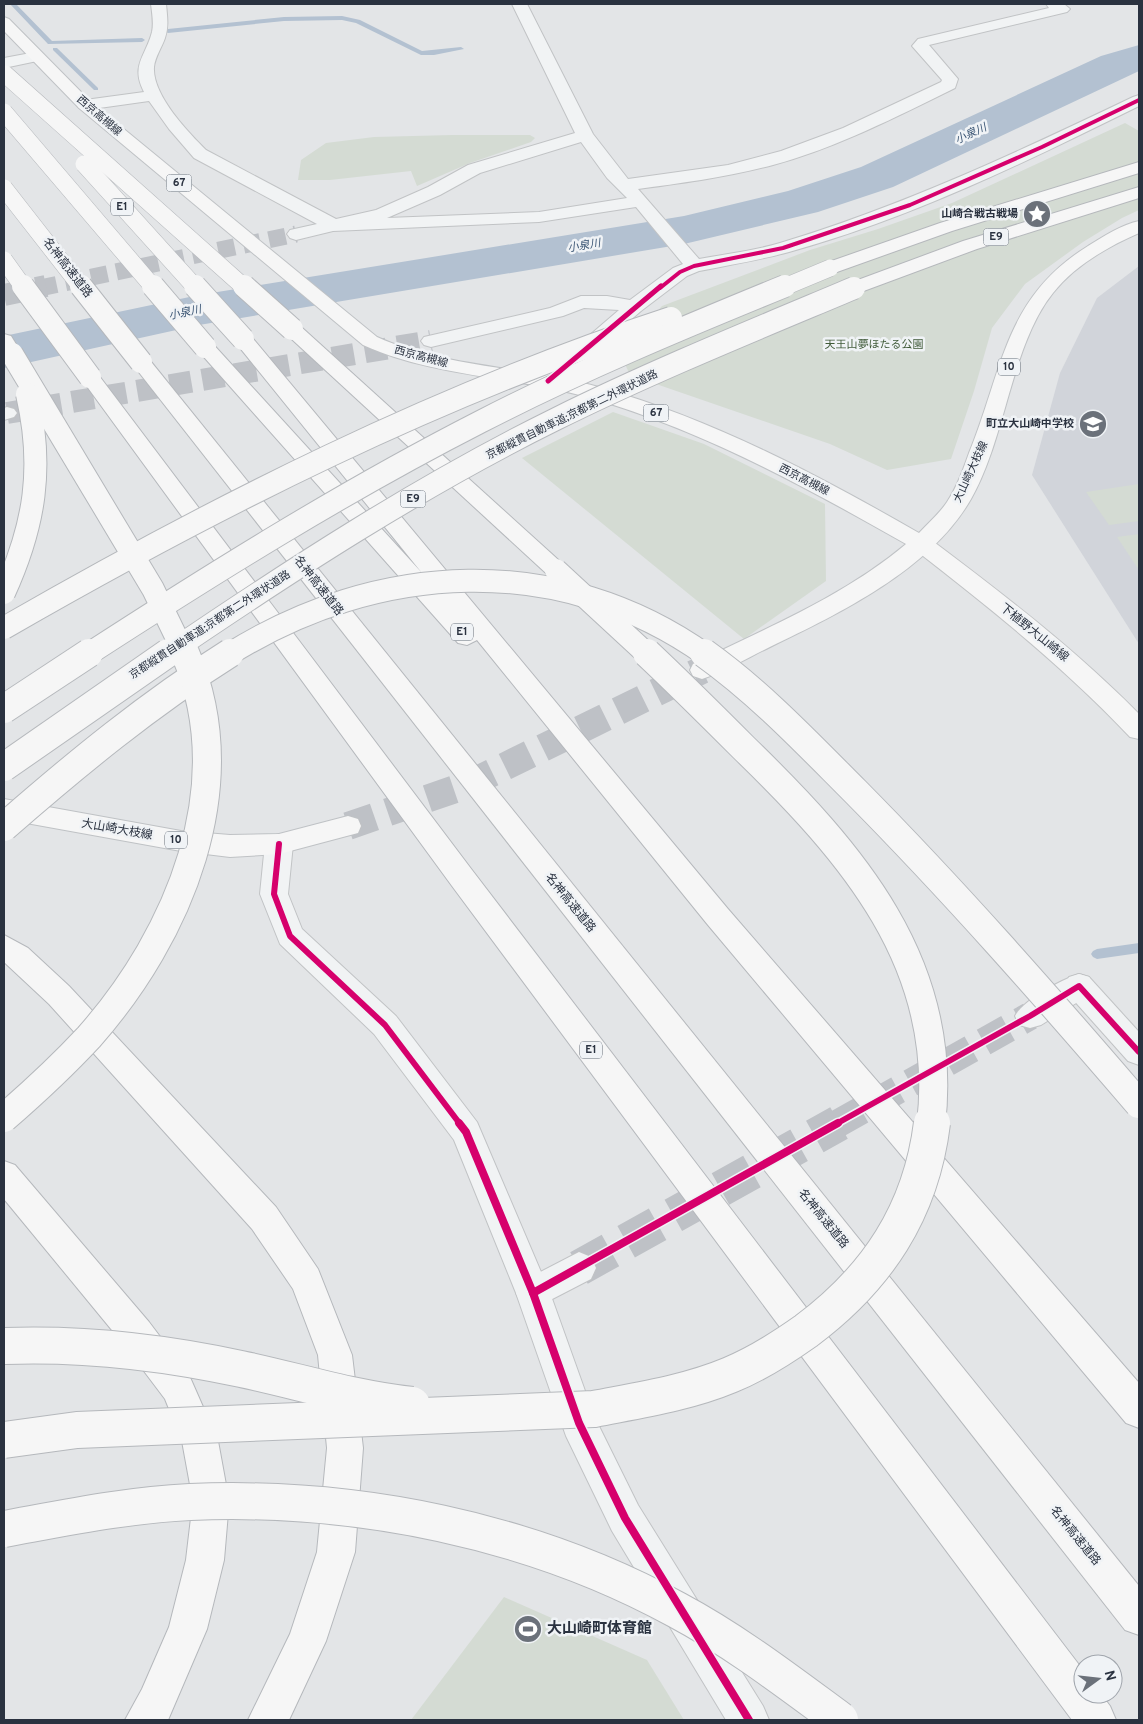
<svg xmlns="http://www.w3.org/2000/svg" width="1143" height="1724" font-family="Overpass,'Noto Sans JP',sans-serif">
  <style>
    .built { fill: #d1d4da }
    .green { fill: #d4dbd3 }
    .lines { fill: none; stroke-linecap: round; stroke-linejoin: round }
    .stream { fill: #b3c1d1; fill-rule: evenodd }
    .river { fill: #b3c1d1; fill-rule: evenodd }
    .minor-tunnel-far3 { stroke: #bec1c6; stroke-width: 17; stroke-dasharray: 17 9; stroke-linecap: butt }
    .minor-tunnel-far2 { stroke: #bec1c6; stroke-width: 22; stroke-dasharray: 22 11; stroke-linecap: butt }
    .minor-tunnel-far1 { stroke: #bec1c6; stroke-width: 28; stroke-dasharray: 28 14; stroke-linecap: butt }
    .minor-tunnel { stroke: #bec1c6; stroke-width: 36; stroke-dasharray: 36 18; stroke-linecap: butt }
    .primary-tunnel { stroke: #bec1c6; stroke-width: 28; stroke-dasharray: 28 14; stroke-linecap: butt }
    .minor-casing { stroke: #c1c3c5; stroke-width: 2 }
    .tertiary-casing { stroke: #c1c3c5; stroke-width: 2 }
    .secondary-casing { stroke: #c1c3c5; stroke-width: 2 }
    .primary-casing { stroke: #bfc2c5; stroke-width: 2 }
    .motorway-casing { stroke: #b5b8bc; stroke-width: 2 }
    .minor { fill: #f1f3f4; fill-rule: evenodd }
    .tertiary { fill: #f1f3f4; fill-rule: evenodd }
    .secondary { fill: #f6f6f6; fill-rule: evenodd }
    .primary { fill: #f6f6f6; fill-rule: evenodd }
    .motorway { fill: #f6f6f6; fill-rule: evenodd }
    .motorway-bridge-far3-casing { stroke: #b5b8bc; stroke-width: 18; stroke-linecap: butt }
    .motorway-bridge-far2-casing { stroke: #b5b8bc; stroke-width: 24; stroke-linecap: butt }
    .motorway-bridge-far1-casing { stroke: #b5b8bc; stroke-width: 30; stroke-linecap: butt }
    .motorway-bridge-casing { stroke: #b5b8bc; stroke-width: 38; stroke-linecap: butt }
    .motorway-bridge-far3 { stroke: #f6f6f6; stroke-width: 17 }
    .motorway-bridge-far2 { stroke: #f6f6f6; stroke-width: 22 }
    .motorway-bridge-far1 { stroke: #f6f6f6; stroke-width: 28 }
    .motorway-bridge { stroke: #f6f6f6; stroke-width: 36 }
    .cycleway-far3-casing { stroke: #f0f3f6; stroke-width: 5.5 }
    .cycleway-far2-casing { stroke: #f0f3f6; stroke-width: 8 }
    .cycleway-far1-casing { stroke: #f0f3f6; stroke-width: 9 }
    .cycleway-casing { stroke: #f0f3f6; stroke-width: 11 }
    .cycleway-far3 { stroke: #d6006c; stroke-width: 4 }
    .cycleway-far2 { stroke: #d6006c; stroke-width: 5 }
    .cycleway-far1 { stroke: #d6006c; stroke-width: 6 }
    .cycleway { stroke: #d6006c; stroke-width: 8 }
    .labels { text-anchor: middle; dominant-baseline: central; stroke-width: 5; stroke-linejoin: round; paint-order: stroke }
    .far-street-label { font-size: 11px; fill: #2a3240; stroke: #f0f3f6 }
    .far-water-label { font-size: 11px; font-style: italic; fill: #375271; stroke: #f0f3f6 }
    .shield { fill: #f0f3f6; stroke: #656c77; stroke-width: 1 }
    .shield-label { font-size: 11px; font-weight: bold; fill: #2a3240 }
    .far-poi-label { font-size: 11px; font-weight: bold; fill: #2a3240; stroke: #f0f3f6; text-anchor: end }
    .far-park-label { font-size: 11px; fill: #3f5a38; stroke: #f0f3f6 }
    .street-label { font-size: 12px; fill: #2a3240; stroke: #f0f3f6 }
    .near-poi-label { font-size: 15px; font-weight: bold; fill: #2a3240; stroke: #f0f3f6; text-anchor: start }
  </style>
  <rect width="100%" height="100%" fill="#e3e5e7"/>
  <!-- built -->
  <path class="built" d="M1139,266V644L1032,475L1060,373L1097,298Z"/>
  <!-- green -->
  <g class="green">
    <path d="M1125,123L1139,131V210L1122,218L1083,242L1025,284L992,328L974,391L951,459L887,470L830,444L630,375L620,353L662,306L810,250L878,229L952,203Z"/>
    <path d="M452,135H530L535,138L531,142L470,163L417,186L411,171L330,180H298L301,160L326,143L374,137Z"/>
    <path d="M613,412L704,444L825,504L826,581L744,639L522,458Z"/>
    <path d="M1139,484V521L1109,525L1086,492Z"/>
    <path d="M1139,534V570L1117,537Z"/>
    <path d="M504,1597L647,1660L684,1720H411Z"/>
  </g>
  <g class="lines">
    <!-- stream -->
    <g class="stream">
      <path d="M10,4H16L52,41L142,38L145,40L142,42L48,44Z"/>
      <path d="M342,16L360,20L422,51L461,47L464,49L434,55H421L356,23L342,20L284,21L168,33L165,31L168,29L284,17Z"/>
      <path d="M53,48H57L98,88V90H94L53,50Z"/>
      <path d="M1139,943V953L1097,959L1093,957L1091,954L1093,951L1097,949Z"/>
    </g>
    <!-- river -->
    <path class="river" d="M1139,45V71L893,187L818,212L684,244L199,325L4,368V336L199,295L684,216L788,191L861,167L1101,56Z"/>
    <!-- minor-tunnel-far3 -->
    <path class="minor-tunnel-far3" d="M40,288L296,234"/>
    <!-- minor-tunnel-far2 -->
    <g class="minor-tunnel-far2">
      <path d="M4,295L46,286"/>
      <path d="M7,413L431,341"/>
    </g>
    <!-- minor-tunnel-far1 -->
    <path class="minor-tunnel-far1" d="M837,1124L1030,1016"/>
    <!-- minor-tunnel -->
    <path class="minor-tunnel" d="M579,1268L839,1123"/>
    <!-- primary-tunnel -->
    <path class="primary-tunnel" d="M348,826L467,785L702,670"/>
    <defs>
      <g id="minor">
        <path d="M151,4H166C167,15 169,27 165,38C162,47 155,57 154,67C152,95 188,132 206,150L336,219L376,210L428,187L468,165L575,133L512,4H527L593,134L628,179L728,165L781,151L843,128L941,82L942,80L912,46L918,39L1049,8L1046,4H1064L1070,9L1067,12L929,45L958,79L955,88C896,117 836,148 773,165C728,177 683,183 638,189L699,259C725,254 754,251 780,243C903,206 1018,152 1133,97L1139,95V106C1026,162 911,218 789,252C760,260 729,265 699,271L687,276L641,311L555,385L548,387L541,385L538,381L541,377L619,310L584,308L563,316L431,347L424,345L421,341L424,337L550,308L581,296H607L630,300L673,268L683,264L636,207L539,222L333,231L296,240L290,238L287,234L290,230L317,224L194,158L169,129L149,101L85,110L79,108L77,105L79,102L85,100L144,92C130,65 146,56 152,32C154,23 152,13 151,4ZM581,142L607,178L627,198L539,212L387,218L440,195L480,173Z"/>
        <path d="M36,52L44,57L42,60L4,68V58Z"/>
        <path d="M7,407L14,409L17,413L14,417L4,420V408Z"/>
        <path d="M1079,974L1089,977L1094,986L1089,995L1041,1025L1030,1028L1019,1025L1015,1016C1023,1000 1061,980 1079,974Z"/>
        <path d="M579,1252L591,1257L596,1268L591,1279L533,1309L521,1304L516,1293L521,1282Z"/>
      </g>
      <g id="tertiary">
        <path d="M279,834L289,837L293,844L288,894L302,929L396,1016L477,1122L550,1293L594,1416L638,1505L763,1706L769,1720H726L612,1531L566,1436L516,1293L454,1140L374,1034L280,944L260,894L265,844L269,837Z"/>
        <path d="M1079,974L1089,977L1139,1032V1065L1128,1061L1069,995L1064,986L1069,977Z"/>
      </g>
      <path id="secondary" d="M922,537L930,539C1003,594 1075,649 1139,714V739L1130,737C1064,667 990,608 914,549L911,544L914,539Z"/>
      <g id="primary">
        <path d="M4,17L9,19L91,102L377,337C448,369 528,366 602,388C714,420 818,475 919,533C928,523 940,513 947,502C957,487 963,470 969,453C1003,370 1004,298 1088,246C1104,236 1121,225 1139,221V233C1109,246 1074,266 1053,293C1011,345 1006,438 971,499C930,571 836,615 764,650C744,660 723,672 702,679L693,676L690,670L693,664C766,628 843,597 906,544C804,486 700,429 587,397C513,376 434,377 363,345L79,108L4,31Z"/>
        <path d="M4,799L181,831L230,835L279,834L348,816L358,819L361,826L358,833L279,854L230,857L181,851L4,819Z"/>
      </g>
      <g id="motorway">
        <path d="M1139,162V173L952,231L837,272H823L821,268L823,264L940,223Z"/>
        <path d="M1139,187V198L977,249L861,292H847L844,288L847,284L963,241Z"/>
        <path d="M292,323L299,325L564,565L568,570L564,575L556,578L548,575L285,333L282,329L285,325Z"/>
        <path d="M243,333L250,335L728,909L1139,1383V1428L1126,1423L708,925L477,640L467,645L458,643L195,347L198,343L205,341L212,343L422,573L236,343L233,339L236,335Z"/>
        <path d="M4,334L11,336L22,354L19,358L12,360L4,357Z"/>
        <path d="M141,356L148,358L1139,1586V1635L1125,1630L134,366L131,362L134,358Z"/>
        <path d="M90,371L97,373L472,870L1083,1670V1694H1101L1110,1706L1116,1720H1072L452,886L83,381L80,377L83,373Z"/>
        <path d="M4,935L28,948L69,986L276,1207L318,1269L352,1355L363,1448L355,1552L326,1641L289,1720H248L290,1634L317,1552L327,1448L318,1355L293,1289L252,1229L49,1004L4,962Z"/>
        <path d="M4,1161L15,1165L149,1322L189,1375L218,1441L229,1501L224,1560L207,1629L168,1720H125L142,1689L169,1627L186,1560L193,1501L182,1441L165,1399L125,1346L4,1199Z"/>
      </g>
    </defs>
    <!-- minor casing -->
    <use href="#minor" class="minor-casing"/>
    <!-- tertiary casing -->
    <use href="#tertiary" class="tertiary-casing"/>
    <!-- secondary casing -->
    <use href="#secondary" class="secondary-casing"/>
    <!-- primary casing -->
    <use href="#primary" class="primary-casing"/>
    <!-- motorway casing -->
    <use href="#motorway" class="motorway-casing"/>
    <!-- minor -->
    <use href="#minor" class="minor"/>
    <!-- tertiary -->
    <use href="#tertiary" class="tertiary"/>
    <!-- secondary -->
    <use href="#secondary" class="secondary"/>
    <!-- primary -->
    <use href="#primary" class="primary"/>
    <!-- motorway -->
    <use href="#motorway" class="motorway"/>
    <defs>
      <g id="motorway-bridge-far3">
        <path d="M5,74L245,288"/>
        <path d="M4,112L154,288"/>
        <path d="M84,164L196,288"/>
        <path d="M4,188L82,288"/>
        <path d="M4,260L24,288"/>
        <path d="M782,288L830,268"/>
      </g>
      <g id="motorway-bridge-far2">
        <path d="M23,286L90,377"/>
        <path d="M81,286L141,362"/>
        <path d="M153,286L205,347"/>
        <path d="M195,286L243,339"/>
        <path d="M244,286L292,329"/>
        <path d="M12,354L153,589L185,655"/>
        <path d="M556,570L648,655"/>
        <path d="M4,593C35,525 44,467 27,394"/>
        <path d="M4,628C216,506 438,394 671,318"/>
        <path d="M87,655C215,572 345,491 480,422C579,371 682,328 785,286"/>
        <path d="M166,655C291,570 420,486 556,419C653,371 754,330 854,288"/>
        <path d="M228,655C377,561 560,551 706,655"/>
      </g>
      <g id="motorway-bridge-far1">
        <path d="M647,653C680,684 712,716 744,748C851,852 950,964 931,1124"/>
        <path d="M704,653C760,693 807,743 855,791C954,891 1047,997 1139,1104"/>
        <path d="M4,709L89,653"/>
        <path d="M4,767L168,653"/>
        <path d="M4,827C76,764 149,704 230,653"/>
        <path d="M4,1118C34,1092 62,1066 89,1037C179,935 242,786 185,653"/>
      </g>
      <g id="motorway-bridge">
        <path d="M4,1346C85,1343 162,1352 241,1369C298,1381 354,1399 412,1405"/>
        <path d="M4,1440L77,1430L594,1409C640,1400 687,1393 730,1375C757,1364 782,1348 806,1331C877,1278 921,1212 932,1123"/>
        <path d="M4,1529C65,1518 127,1505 190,1502C356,1495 531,1530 677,1610C735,1641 787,1681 840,1720"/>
      </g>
    </defs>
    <!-- motorway-bridge-far3 casing -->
    <use href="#motorway-bridge-far3" class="motorway-bridge-far3-casing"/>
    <!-- motorway-bridge-far2 casing -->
    <use href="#motorway-bridge-far2" class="motorway-bridge-far2-casing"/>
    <!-- motorway-bridge-far1 casing -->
    <use href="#motorway-bridge-far1" class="motorway-bridge-far1-casing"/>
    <!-- motorway-bridge casing -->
    <use href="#motorway-bridge" class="motorway-bridge-casing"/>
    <!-- motorway-bridge-far3 -->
    <use href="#motorway-bridge-far3" class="motorway-bridge-far3"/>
    <!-- motorway-bridge-far2 -->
    <use href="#motorway-bridge-far2" class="motorway-bridge-far2"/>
    <!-- motorway-bridge-far1 -->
    <use href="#motorway-bridge-far1" class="motorway-bridge-far1"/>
    <!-- motorway-bridge -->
    <use href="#motorway-bridge" class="motorway-bridge"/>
    <defs>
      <path id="cycleway-far3" d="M660,288L680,272L694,266L783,248L910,205L1042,147L1139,100"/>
      <path id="cycleway-far2" d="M548,381L661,286"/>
      <g id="cycleway-far1">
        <path d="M279,844L274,894L290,936L385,1025L460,1124"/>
        <path d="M836,1124L1030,1016L1079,986L1139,1052"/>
      </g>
      <g id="cycleway">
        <path d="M459,1123L466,1132L533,1293L579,1423L625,1518L749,1720"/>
        <path d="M533,1293L838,1123"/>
      </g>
    </defs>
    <!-- cycleway-far3 casing -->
    <use href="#cycleway-far3" class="cycleway-far3-casing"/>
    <!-- cycleway-far2 casing -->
    <use href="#cycleway-far2" class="cycleway-far2-casing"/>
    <!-- cycleway-far1 casing -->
    <use href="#cycleway-far1" class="cycleway-far1-casing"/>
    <!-- cycleway casing -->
    <use href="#cycleway" class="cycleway-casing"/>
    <!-- cycleway-far3 -->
    <use href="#cycleway-far3" class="cycleway-far3"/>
    <!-- cycleway-far2 -->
    <use href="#cycleway-far2" class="cycleway-far2"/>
    <!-- cycleway-far1 -->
    <use href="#cycleway-far1" class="cycleway-far1"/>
    <!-- cycleway -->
    <use href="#cycleway" class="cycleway"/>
  </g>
  <!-- icons -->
  <defs>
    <symbol id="sight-disc" viewBox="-11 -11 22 22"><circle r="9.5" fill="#6b717a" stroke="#f0f3f6"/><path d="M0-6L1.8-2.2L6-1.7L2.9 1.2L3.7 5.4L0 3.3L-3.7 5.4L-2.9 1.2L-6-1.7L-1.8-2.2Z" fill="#fff"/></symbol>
    <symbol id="school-disc" viewBox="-11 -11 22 22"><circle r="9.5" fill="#6b717a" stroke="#f0f3f6"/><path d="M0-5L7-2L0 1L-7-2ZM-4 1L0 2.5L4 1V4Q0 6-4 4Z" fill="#fff"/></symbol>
    <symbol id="stadium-disc" viewBox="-11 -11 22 22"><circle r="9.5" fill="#6b717a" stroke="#f0f3f6"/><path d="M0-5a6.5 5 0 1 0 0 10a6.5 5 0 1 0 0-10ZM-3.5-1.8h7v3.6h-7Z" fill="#fff"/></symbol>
  </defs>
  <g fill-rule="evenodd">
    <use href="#sight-disc" x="1021" y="198" width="32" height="32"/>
    <use href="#school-disc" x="1077" y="408" width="32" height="32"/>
    <use href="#stadium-disc" x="512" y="1613" width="32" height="32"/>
  </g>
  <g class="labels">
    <!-- far-street labels -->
    <g class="far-street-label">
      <text transform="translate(99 116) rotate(41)">西京高槻線</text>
      <text transform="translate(421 357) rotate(15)">西京高槻線</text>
      <text transform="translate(572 415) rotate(-26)">京都縦貫自動車道;京都第二外環状道路</text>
      <text transform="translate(971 472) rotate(-65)">大山崎大枝線</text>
      <text transform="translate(804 480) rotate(27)">西京高槻線</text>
      <text transform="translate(210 625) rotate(-33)">京都縦貫自動車道;京都第二外環状道路</text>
    </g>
    <!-- far-water labels -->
    <g class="far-water-label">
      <text transform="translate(971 134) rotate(-25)">小泉川</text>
      <text transform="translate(584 246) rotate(-9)">小泉川</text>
      <text transform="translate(185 313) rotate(-12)">小泉川</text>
    </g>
    <!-- shield labels -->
    <g class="shield">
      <rect x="166.5" y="174.5" width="25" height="17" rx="4"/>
      <rect x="111" y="198.5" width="22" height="17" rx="4"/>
      <rect x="983.5" y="228.5" width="25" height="17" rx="4"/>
      <rect x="998" y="358.5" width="22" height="17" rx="4"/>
      <rect x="643.5" y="404.5" width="25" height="17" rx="4"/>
      <rect x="400.5" y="490.5" width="25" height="17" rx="4"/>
      <rect x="451" y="623.5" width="22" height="17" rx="4"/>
      <rect x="165" y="831.5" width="22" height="17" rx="4"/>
      <rect x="580" y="1041.5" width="22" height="17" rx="4"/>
    </g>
    <g class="shield-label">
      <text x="179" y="183">67</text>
      <text x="122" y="207">E1</text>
      <text x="996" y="237">E9</text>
      <text x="1009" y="367">10</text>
      <text x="656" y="413">67</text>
      <text x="413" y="499">E9</text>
      <text x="462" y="632">E1</text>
      <text x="176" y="840">10</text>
      <text x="591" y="1050">E1</text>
    </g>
    <!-- far-poi labels -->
    <g class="far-poi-label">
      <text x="1018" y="214">山崎合戦古戦場</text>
      <text x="1074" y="424">町立大山崎中学校</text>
    </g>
    <!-- far-park labels -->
    <g class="far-park-label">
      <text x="874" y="345">天王山夢ほたる公園</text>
    </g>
    <!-- street labels -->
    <g class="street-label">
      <text transform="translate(67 268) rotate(52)">名神高速道路</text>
      <text transform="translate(318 586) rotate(52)">名神高速道路</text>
      <text transform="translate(1034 633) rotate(39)">下植野大山崎線</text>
      <text transform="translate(117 830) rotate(10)">大山崎大枝線</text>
      <text transform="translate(570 903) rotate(51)">名神高速道路</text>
      <text transform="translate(823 1219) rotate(51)">名神高速道路</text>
      <text transform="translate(1075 1536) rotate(51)">名神高速道路</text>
    </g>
    <!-- near-poi labels -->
    <g class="near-poi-label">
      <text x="547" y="1629">大山崎町体育館</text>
    </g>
  </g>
  <!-- border -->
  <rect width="1143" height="1724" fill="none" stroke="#2a3240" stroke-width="10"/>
  <!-- north arrow -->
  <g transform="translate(1098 1679) rotate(75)"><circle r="24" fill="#f0f3f6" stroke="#a1a6ad"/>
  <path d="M0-4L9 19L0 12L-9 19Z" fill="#6b717a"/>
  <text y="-8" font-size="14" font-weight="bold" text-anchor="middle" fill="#2a3240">N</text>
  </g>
</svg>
